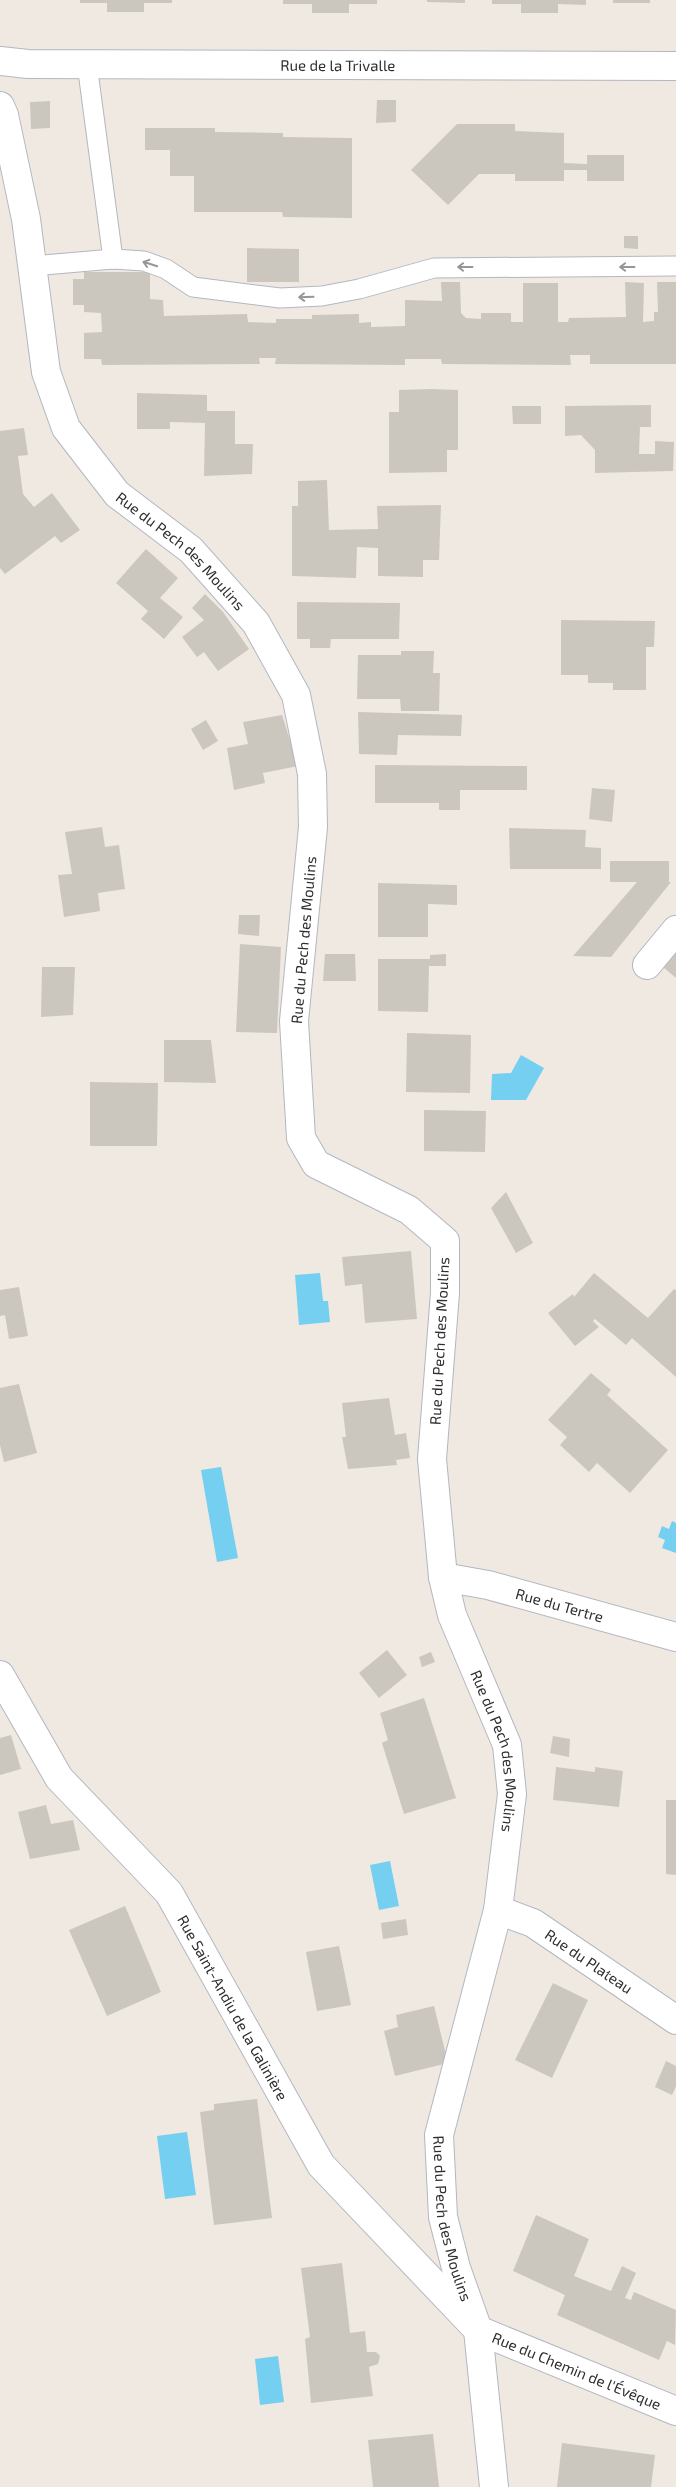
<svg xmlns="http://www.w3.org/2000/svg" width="676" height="2487" font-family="'Exo 2',sans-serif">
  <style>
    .water { fill: #75cff0 }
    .building { fill: #cbc7bf }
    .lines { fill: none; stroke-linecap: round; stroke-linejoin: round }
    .lane-casing { stroke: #b4b7c1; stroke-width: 21 }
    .street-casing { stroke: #b4b7c1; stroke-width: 30 }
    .lane { stroke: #fff; stroke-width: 19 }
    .street { stroke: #fff; stroke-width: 28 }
    .oneway { stroke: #969696 }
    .labels { text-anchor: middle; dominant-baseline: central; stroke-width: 4.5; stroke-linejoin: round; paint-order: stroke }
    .street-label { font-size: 15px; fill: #2e2e2e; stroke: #fff }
  </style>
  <rect width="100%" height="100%" fill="#efe9e1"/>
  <!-- water -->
  <g class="water">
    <path d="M521,1055L544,1068L526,1100H491L492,1074L511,1073Z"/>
    <path d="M320,1273L323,1301H328L330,1322L299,1325L295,1275Z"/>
    <path d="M221,1467L238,1558L217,1562L201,1470Z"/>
    <path d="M672,1521L676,1523V1553L662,1548L665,1540L658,1537L662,1526L669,1529Z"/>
    <path d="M390,1861L399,1906L379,1910L370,1865Z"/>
    <path d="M187,2132L196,2195L165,2199L157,2136Z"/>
    <path d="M278,2356L284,2402L260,2405L255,2359Z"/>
  </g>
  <!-- building -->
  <g class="building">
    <path d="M80,0H172V3H144V12H107V3H80Z"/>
    <path d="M283,0H377V4H349V13H312V4H283Z"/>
    <path d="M427,0H465V3L427,2Z"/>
    <path d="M492,0H586V5L558,4V13H521V4H492Z"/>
    <rect x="613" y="0" width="37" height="3"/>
    <path d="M377,100H396V122L376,123Z"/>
    <path d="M50,101V128L31,129L30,102Z"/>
    <path d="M457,124H515V131L564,133V163L587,164V155H624V181H587V170H564V181H515V174H479L448,205L411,170Z"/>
    <path d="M145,128H215V132L283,133V137L352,138V218L283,217L282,212H194V176H170V150H145Z"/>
    <path d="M624,236H638V249L624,248Z"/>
    <path d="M247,248L299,249V282H247Z"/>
    <path d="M84,272H150V299L163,300L164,316L247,314L248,322L276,323V319H312V315L359,314V323L371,322V327L405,326V300L442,301L441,282H460L461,313L466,318L481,319V313H511V322H523V283H558V322H568L569,318L626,317L625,282L644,283L643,322L654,321V312H658L657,282H676V364H590V355H570L571,365L442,364L441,359H405V365L275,364L276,358H259L260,364L102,365L101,359H84V333L102,332L101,313L84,312V305H73V279H84Z"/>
    <path d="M431,389L458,390V450H447V472L389,473V412H399V390Z"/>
    <path d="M137,393L207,395V411H235V444H253L252,474L204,476L205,423L170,422V429H137Z"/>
    <path d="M651,405V427H640L639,454H655V441L674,442L673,471L595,473V450L581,435L565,436V406Z"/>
    <path d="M512,406H541V424H513Z"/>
    <path d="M24,428L28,455L18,456L23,494L34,507L52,493L80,530L61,543L55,536L5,574L0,568V431Z"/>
    <path d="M327,480L329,530L378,529L377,506L441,505L439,560H423V577L378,576V548L357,547L356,578L292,576V506H298V481Z"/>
    <path d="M146,549L178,578L160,598L183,617L164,639L141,619L148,611L116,583Z"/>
    <path d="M205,594L223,612L249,649L218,671L204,652L197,657L182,637L204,620L192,608Z"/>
    <path d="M297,602L400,603L399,639H331L330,648H310V639H297Z"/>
    <path d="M561,620L655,621L654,647H646V690H613V683H588V675H561Z"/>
    <path d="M401,651H434L433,673H440L439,711H401L400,699H357L358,655H401Z"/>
    <path d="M358,712L462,715L461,736L398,735L397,755L359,754Z"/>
    <path d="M282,715L298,766L263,773L265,783L234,790L227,748L248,744L243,722Z"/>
    <path d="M206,720L218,741L203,750L191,729Z"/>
    <path d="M375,765L527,766V790H460V810H439V803H375Z"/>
    <path d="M592,788L615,790L612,822L589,819Z"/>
    <path d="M102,827L105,847L119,845L125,889L98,893L100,911L64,917L58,875L72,874L65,832Z"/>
    <path d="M509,828L586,830L585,847L601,848V869H510Z"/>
    <path d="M610,861H669V882H671L611,957L573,956L637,882H610Z"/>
    <path d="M378,883L457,885V905L428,904V937H378Z"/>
    <path d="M239,915H260L259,936L238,934Z"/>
    <path d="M240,944L281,947L277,1033L236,1032Z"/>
    <path d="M676,951V978L663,967Z"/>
    <path d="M325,954H355L356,981H323Z"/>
    <path d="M446,954V966H429L428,1012L378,1011V959H430V955Z"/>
    <path d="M42,967H75L73,1015L41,1017Z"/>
    <path d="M407,1033L471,1035L470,1093L406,1092Z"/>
    <path d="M164,1040H211L216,1083L164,1082Z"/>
    <path d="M90,1082L158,1083L157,1146H90Z"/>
    <path d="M424,1110L486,1111L485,1152L424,1151Z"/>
    <path d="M506,1192L533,1243L516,1253L491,1208Z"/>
    <path d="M411,1251L417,1319L365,1323L362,1284L345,1286L342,1257Z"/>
    <path d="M594,1273L648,1318L674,1289L676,1290V1377L632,1338L626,1345L595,1319L593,1321L599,1327L575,1346L548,1313L573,1294L574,1297Z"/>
    <path d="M19,1287L28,1336L9,1339L5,1315L0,1316V1290Z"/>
    <path d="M591,1373L611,1390L607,1395L668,1450L630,1493L597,1463L589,1472L560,1445L567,1437L548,1420Z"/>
    <path d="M19,1384L37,1453L4,1462L0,1445V1388Z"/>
    <path d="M389,1398L395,1435L406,1433L410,1458L396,1460L397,1465L348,1469L342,1437H346L342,1403Z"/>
    <path d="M387,1650L407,1675L379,1698L359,1673Z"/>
    <path d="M431,1652L435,1662L422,1667L419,1657Z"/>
    <path d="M424,1698L456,1798L404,1814L382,1743L388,1740L380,1713Z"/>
    <path d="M11,1735L21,1769L0,1775V1738Z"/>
    <path d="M553,1736L570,1739L569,1757L550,1753Z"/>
    <path d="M556,1767L595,1772V1767L623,1771L619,1807L553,1800Z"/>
    <path d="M666,1800H676V1875L666,1874Z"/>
    <path d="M46,1805L51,1824L73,1820L80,1850L30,1859L18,1812Z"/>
    <path d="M125,1906L161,1992L107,2016L69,1930Z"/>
    <path d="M406,1919L408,1935L383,1939L381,1923Z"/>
    <path d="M339,1946L351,2005L317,2011L306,1952Z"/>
    <path d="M553,1983L588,2000L552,2078L515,2060Z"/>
    <path d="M434,2006L448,2063L395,2076L384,2031L398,2027L396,2015Z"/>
    <path d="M666,2061L676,2066V2086L672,2095L655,2087Z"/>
    <path d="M257,2099L272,2218L214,2225L200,2112L214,2110V2104Z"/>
    <path d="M536,2215L589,2239L574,2276L611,2291L622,2266L636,2273L625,2298L631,2300L634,2292L676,2310L675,2345L667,2341L659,2360L557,2315L565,2295L513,2271Z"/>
    <path d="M342,2263L350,2333L365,2331L367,2352H376L380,2356L378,2364L369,2367L373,2396L311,2403L305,2339L310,2337L301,2268Z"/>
    <path d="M433,2434L439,2487H373L368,2440Z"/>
    <path d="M562,2443L655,2455L651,2487H557Z"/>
  </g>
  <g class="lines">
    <defs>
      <g id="lane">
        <path d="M87,64L113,259"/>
        <path d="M32,266L113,259L144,261L166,269L193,287L280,298L322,296L359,289L434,268L676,266"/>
      </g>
      <g id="street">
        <path id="s1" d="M0,61L28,64L676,66"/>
        <path id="s2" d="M0,106L4,115L26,219L46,372L66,428L117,494L191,550L256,623L296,695L312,774L313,827L294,1021L301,1138L316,1164L409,1210L445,1241V1293L432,1459L443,1577L452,1615L507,1745L512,1794L498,1910L439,2135L443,2217L456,2268L478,2330L494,2487"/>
        <path d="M647,965L676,930"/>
        <path id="s3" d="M443,1577L488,1585L676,1637"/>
        <path id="s4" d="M0,1675L59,1778L169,1893L321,2165L478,2330L676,2411"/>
        <path id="s5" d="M498,1910L533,1923L676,2020"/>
      </g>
    </defs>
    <!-- lane casing -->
    <use href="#lane" class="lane-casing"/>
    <!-- street casing -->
    <use href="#street" class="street-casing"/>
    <!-- lane -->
    <use href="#lane" class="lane"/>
    <!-- street -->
    <use href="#street" class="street"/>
  </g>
  <!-- one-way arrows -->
  <defs><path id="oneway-shaft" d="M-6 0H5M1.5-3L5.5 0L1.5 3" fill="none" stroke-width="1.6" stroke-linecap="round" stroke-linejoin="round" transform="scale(1.25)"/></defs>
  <g class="oneway">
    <use href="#oneway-shaft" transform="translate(150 264) rotate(-162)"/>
    <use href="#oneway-shaft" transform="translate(465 267) rotate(180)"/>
    <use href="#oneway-shaft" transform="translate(627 267) rotate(180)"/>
    <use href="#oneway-shaft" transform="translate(306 297) rotate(178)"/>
  </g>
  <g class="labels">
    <!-- street labels -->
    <g class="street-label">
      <text stroke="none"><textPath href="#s1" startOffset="338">Rue de la Trivalle</textPath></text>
      <text stroke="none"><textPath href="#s2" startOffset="499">Rue du Pech des Moulins</textPath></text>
      <text transform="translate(303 940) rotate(-85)">Rue du Pech des Moulins</text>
      <text transform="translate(439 1341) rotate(-87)">Rue du Pech des Moulins</text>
      <text stroke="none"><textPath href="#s3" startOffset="120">Rue du Tertre</textPath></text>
      <text stroke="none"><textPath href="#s2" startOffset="1834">Rue du Pech des Moulins</textPath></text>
      <text stroke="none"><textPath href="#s5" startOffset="105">Rue du Plateau</textPath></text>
      <text stroke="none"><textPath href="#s4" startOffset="409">Rue Saint-Andiu de la Galinière</textPath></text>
      <text stroke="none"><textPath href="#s2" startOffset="2314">Rue du Pech des Moulins</textPath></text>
      <text stroke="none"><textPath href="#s4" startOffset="924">Rue du Chemin de l'Évêque</textPath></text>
    </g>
  </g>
</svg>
